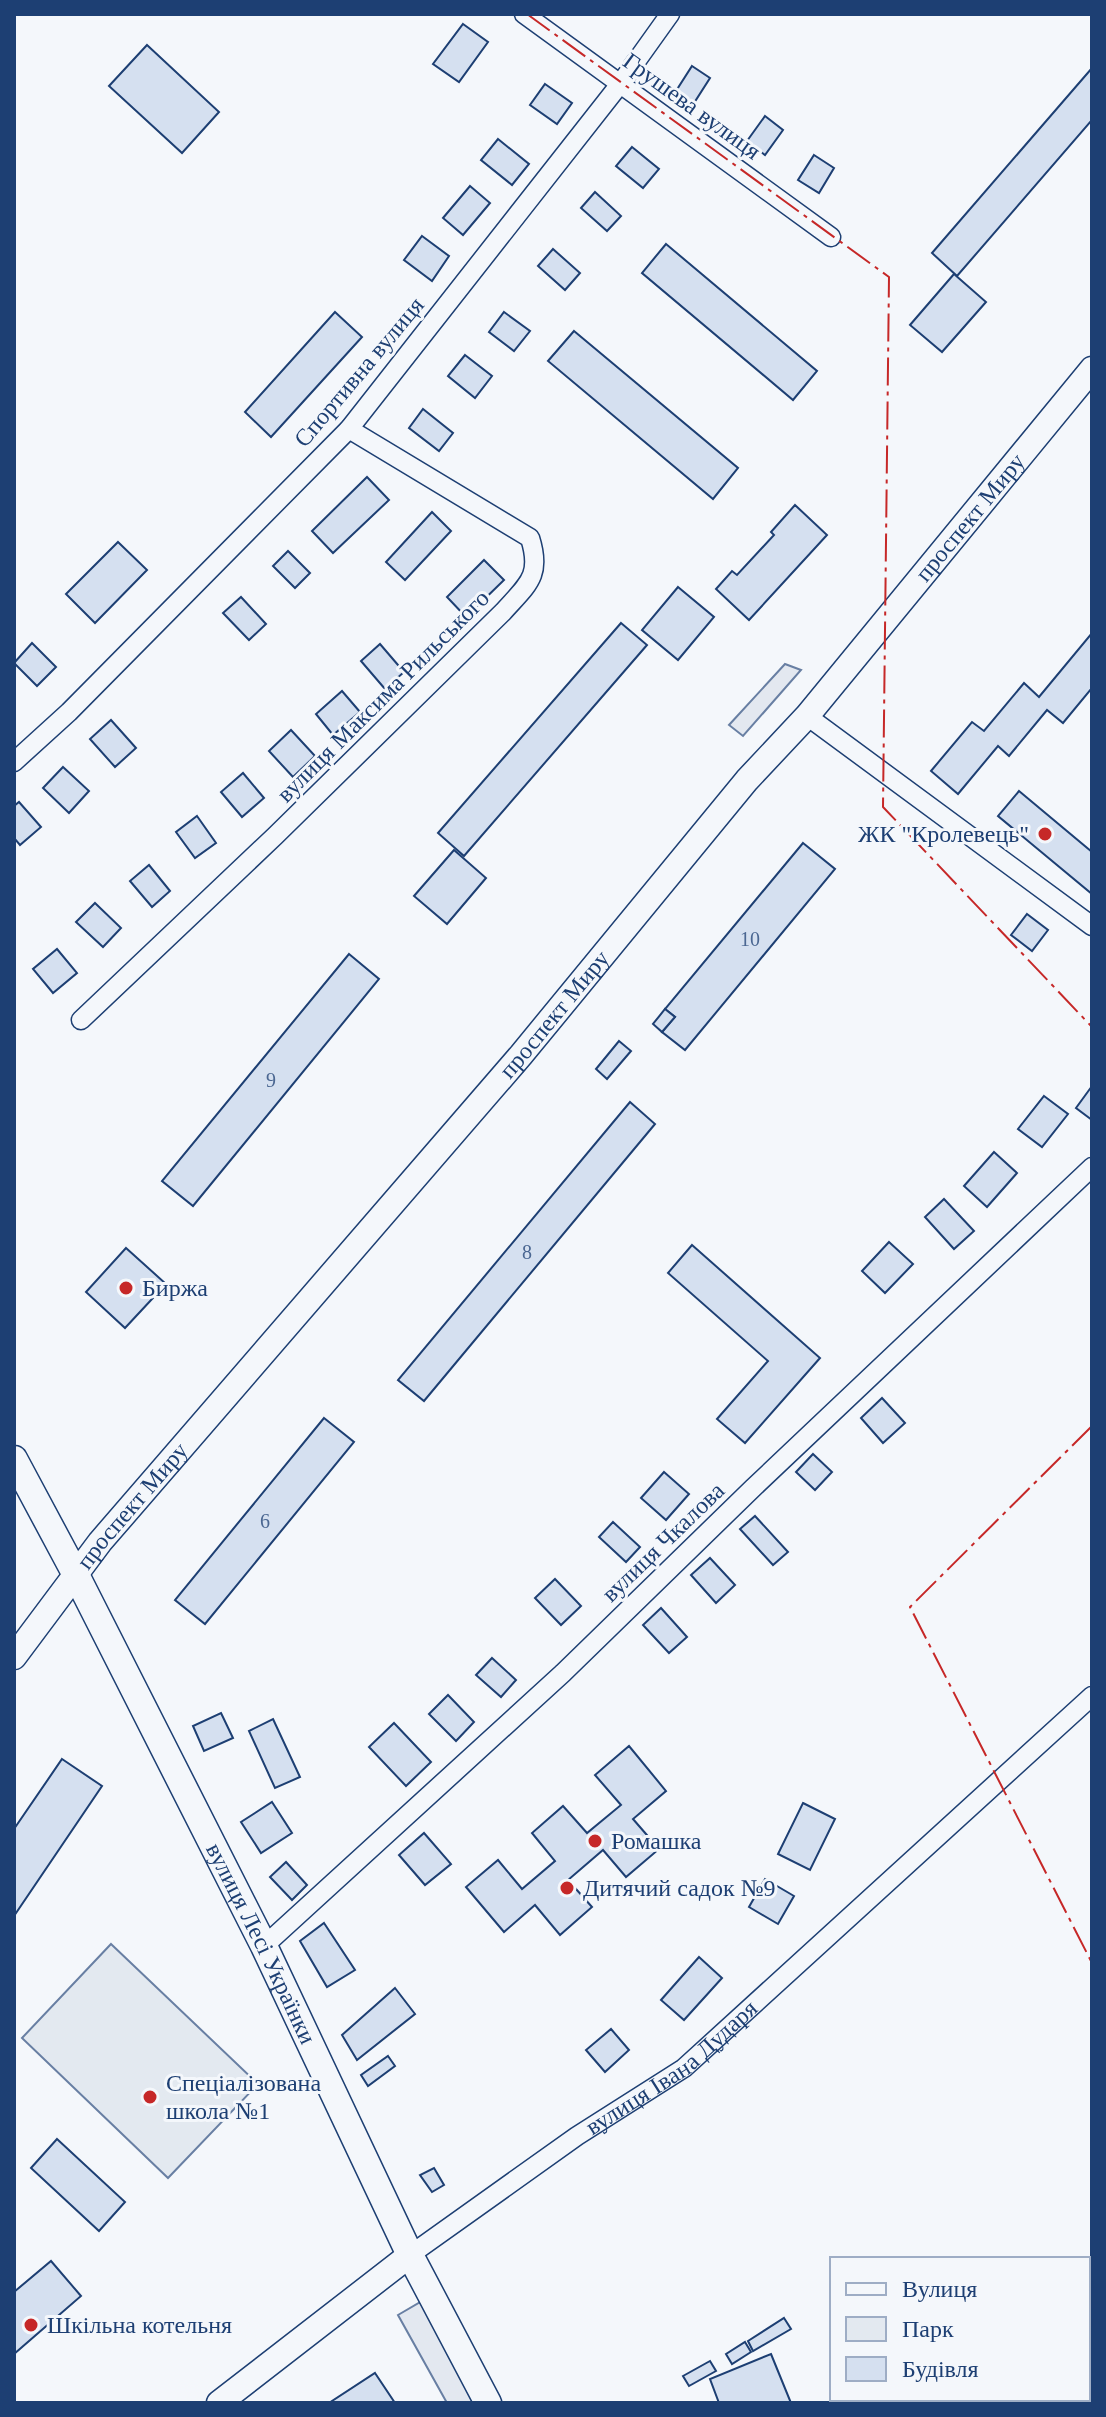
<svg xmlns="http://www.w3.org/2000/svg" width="1106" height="2417" font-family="'Times New Roman',serif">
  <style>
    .green { fill: #e3e9f0; stroke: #687fa3; stroke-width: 2 }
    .parking { fill: #e3e8f0; stroke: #687fa3; stroke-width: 2 }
    .building { fill: #d5e0f0; stroke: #1d3f73; stroke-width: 2 }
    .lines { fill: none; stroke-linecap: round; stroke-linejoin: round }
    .minor-casing { stroke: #1d3f73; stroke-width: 21 }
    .tertiary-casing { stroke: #1d3f73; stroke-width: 27 }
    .secondary-casing { stroke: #1d3f73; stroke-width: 29 }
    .minor { stroke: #f4f7fb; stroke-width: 18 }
    .tertiary { stroke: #f4f7fb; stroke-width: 24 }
    .secondary { stroke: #f4f7fb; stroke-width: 26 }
    .power { stroke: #c62828; stroke-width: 2; stroke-dasharray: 28 6 4 6; stroke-linecap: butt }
    .poi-dot { fill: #c62828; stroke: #f4f7fb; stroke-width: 3 }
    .labels { text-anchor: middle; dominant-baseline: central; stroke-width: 6; stroke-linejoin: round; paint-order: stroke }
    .number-label { font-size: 20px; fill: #4b6792 }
    .street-label { font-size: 24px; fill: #1d3f73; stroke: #f4f7fb }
    .poi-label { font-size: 24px; fill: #1d3f73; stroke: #f4f7fb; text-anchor: start }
  </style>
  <rect width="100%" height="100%" fill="#f4f7fb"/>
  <!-- green -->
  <path class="green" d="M111,1944L258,2084L168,2178L22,2038Z"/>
  <!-- parking -->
  <g class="parking">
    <path d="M785,664L801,670L743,736L729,725Z"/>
    <path d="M429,2297L484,2403H447L398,2315Z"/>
  </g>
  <!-- building -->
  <g class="building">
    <path d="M463,24L488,42L459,82L433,64Z"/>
    <path d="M147,45L219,112L182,153L109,86Z"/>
    <path d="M692,66L710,78L694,103L676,91Z"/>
    <path d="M1092,68V120L957,276L932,253Z"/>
    <path d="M545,84L572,103L557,124L530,105Z"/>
    <path d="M765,116L783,130L765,155L747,141Z"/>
    <path d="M498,139L529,164L512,185L481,160Z"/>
    <path d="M632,147L659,169L643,188L616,166Z"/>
    <path d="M814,155L834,168L819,193L798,180Z"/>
    <path d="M470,186L490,203L463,235L443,218Z"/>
    <path d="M595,192L621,216L607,231L581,208Z"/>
    <path d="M422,236L449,256L432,281L404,260Z"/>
    <path d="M666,244L817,371L793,400L642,273Z"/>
    <path d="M553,249L580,273L565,290L538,266Z"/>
    <path d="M954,274L986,302L942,352L910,325Z"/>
    <path d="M335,312L362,337L271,437L245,412Z"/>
    <path d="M504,312L530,331L514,351L489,332Z"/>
    <path d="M574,331L738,468L713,499L548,361Z"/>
    <path d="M465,355L492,376L475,398L448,376Z"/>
    <path d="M423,409L453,433L439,451L409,428Z"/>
    <path d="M367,477L389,500L333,553L312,531Z"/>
    <path d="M795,505L827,535L749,620L716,589L732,571L737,575L774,535L771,532Z"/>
    <path d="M432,512L451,531L405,580L386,562Z"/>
    <path d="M118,542L147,570L95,623L66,594Z"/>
    <path d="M288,551L310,573L295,588L273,566Z"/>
    <path d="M484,560L504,580L466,617L447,597Z"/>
    <path d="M678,587L714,617L678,660L642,630Z"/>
    <path d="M241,597L266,624L249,640L223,613Z"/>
    <path d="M621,623L647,645L464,856L438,833Z"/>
    <path d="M1092,633V688L1063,723L1047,710L1009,756L998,746L958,794L931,771L972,722L984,731L1024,683L1039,697Z"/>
    <path d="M32,643L56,667L37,686L14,663Z"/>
    <path d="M380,644L404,672L385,689L361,661Z"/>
    <path d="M342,691L360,712L333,735L316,714Z"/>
    <path d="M111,720L136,748L115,767L90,739Z"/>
    <path d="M291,730L315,756L293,777L269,751Z"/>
    <path d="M63,767L89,791L69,813L43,788Z"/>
    <path d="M243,773L264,798L242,817L221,792Z"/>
    <path d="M1019,791L1092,852V894L998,816Z"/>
    <path d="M19,802L41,827L20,845L14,838V806Z"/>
    <path d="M197,816L216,843L195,858L176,832Z"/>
    <path d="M803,843L835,869L685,1050L662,1032L675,1017L665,1009Z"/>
    <path d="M454,850L486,878L447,924L414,896Z"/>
    <path d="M149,865L170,891L152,907L130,881Z"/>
    <path d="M95,903L121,928L103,947L76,922Z"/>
    <path d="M1027,914L1048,930L1032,951L1011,935Z"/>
    <path d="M57,949L77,973L53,993L33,969Z"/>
    <path d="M349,954L379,979L193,1206L162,1181Z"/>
    <path d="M665,1009L675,1017L662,1032L653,1024Z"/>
    <path d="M619,1041L631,1051L607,1079L596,1069Z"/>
    <path d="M1092,1086V1120L1076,1108Z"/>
    <path d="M1044,1096L1068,1114L1042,1147L1018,1129Z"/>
    <path d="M630,1102L655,1124L424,1401L398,1380Z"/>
    <path d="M994,1152L1017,1173L987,1207L964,1186Z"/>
    <path d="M944,1199L974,1231L954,1249L925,1217Z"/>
    <path d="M889,1242L913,1264L885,1293L862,1271Z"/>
    <path d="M692,1245L820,1358L745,1443L717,1419L768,1361L668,1273Z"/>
    <path d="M126,1248L166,1284L125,1328L86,1292Z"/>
    <path d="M882,1398L905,1423L883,1443L861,1418Z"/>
    <path d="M324,1418L354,1442L205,1624L175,1600Z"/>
    <path d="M813,1454L832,1472L815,1490L796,1472Z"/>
    <path d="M664,1472L689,1494L666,1520L641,1498Z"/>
    <path d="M755,1516L788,1552L773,1565L740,1529Z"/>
    <path d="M613,1522L640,1547L626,1562L599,1537Z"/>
    <path d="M710,1558L735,1585L716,1603L691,1575Z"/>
    <path d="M555,1579L581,1606L561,1625L535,1598Z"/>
    <path d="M661,1608L687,1637L669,1653L643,1625Z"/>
    <path d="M492,1658L516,1680L501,1697L476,1675Z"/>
    <path d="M448,1695L474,1722L456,1741L429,1714Z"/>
    <path d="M221,1713L233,1738L204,1751L193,1726Z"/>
    <path d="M273,1719L300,1777L275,1788L249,1731Z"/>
    <path d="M394,1723L431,1762L406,1786L369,1747Z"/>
    <path d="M629,1746L666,1791L633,1819L659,1849L626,1877L603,1850L568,1880L592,1907L560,1935L535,1905L504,1932L466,1887L498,1860L522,1889L555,1861L532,1833L563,1806L587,1833L621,1805L595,1775Z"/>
    <path d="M62,1759L102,1786L14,1916V1829Z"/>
    <path d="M272,1802L292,1833L261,1853L241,1822Z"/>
    <path d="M803,1803L835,1819L810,1870L778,1854Z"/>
    <path d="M424,1833L451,1864L425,1885L399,1855Z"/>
    <path d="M286,1862L307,1885L292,1900L270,1877Z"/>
    <path d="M765,1879L794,1896L778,1924L749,1907Z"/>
    <path d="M324,1923L355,1970L327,1987L300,1941Z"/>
    <path d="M699,1957L722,1978L684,2020L661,2000Z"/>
    <path d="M395,1988L415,2014L357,2060L342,2035Z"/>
    <path d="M611,2029L629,2050L605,2072L586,2050Z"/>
    <path d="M388,2056L395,2066L368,2086L361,2075Z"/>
    <path d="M57,2139L125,2202L99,2231L31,2168Z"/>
    <path d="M434,2168L444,2185L432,2192L420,2175Z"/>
    <path d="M51,2261L81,2296L14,2354V2292Z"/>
    <path d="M784,2318L791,2329L753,2351L748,2341Z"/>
    <path d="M745,2342L751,2352L732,2364L726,2354Z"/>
    <path d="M771,2354L791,2403H719L710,2379Z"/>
    <path d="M710,2361L716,2371L689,2386L683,2376Z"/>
    <path d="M375,2373L395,2403H329Z"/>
    <path d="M838,2399H891L893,2403H828Z"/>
  </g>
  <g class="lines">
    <defs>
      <g id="minor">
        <path d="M524,14L831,237"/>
        <path d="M807,716L1092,926"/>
        <path d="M14,762L69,712L349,429L620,84L670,14"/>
        <path d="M81,1020L275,836L503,612C528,584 542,576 530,538L349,429"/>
        <path d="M264,1946L563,1673L753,1488L1092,1167"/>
        <path id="s1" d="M410,2255L577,2136L684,2068L1092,1696"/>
      </g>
      <g id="tertiary">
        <path id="s2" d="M14,1657L100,1542L521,1055L747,780L807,716L1092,369"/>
        <path d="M219,2403L410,2255"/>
      </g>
      <g id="secondary">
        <path id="s3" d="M14,1459L75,1573L264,1946L410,2255L488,2403"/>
      </g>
    </defs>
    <!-- minor casing -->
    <use href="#minor" class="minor-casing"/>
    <!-- tertiary casing -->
    <use href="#tertiary" class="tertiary-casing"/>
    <!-- secondary casing -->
    <use href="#secondary" class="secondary-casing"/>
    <!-- minor -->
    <use href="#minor" class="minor"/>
    <!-- tertiary -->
    <use href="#tertiary" class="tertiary"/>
    <!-- secondary -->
    <use href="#secondary" class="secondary"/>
    <!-- power -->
    <g class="power">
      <path d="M527,14L889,277L883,807L1092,1027"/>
      <path d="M1092,1426L910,1607L1092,1963"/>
    </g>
  </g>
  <!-- markers -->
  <g class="poi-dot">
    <circle cx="1045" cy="834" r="8"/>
    <circle cx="126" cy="1288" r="8"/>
    <circle cx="595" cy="1841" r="8"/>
    <circle cx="567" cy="1888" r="8"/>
    <circle cx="150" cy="2097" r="8"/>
    <circle cx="31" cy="2325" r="8"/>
  </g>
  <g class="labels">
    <!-- number labels -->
    <g class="number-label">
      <text x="750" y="939">10</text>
      <text x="271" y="1080">9</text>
      <text x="527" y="1252">8</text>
      <text x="265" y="1521">6</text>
    </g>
    <!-- street labels -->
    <g class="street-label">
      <text transform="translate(692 106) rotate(36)">Грушева вулиця</text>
      <text transform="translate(359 372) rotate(-50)">Спортивна вулиця</text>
      <text stroke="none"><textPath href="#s2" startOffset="1488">проспект Миру</textPath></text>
      <text transform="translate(383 696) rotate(-45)">вулиця Максима Рильського</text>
      <text stroke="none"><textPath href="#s2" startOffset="840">проспект Миру</textPath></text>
      <text stroke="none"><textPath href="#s2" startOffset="192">проспект Миру</textPath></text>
      <text transform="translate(663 1542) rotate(-44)">вулиця Чкалова</text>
      <text stroke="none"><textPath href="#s3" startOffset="544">вулиця Лесі Українки</textPath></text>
      <text stroke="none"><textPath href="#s1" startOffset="322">вулиця Івана Дударя</textPath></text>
    </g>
    <!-- poi labels -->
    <g class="poi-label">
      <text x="1029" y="834" text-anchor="end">ЖК "Кролевець"</text>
      <text x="142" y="1288">Биржа</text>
      <text x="611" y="1841">Ромашка</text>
      <text x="583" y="1888">Дитячий садок №9</text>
      <text x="166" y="2083">Спеціалізована<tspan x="166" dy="28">школа №1</tspan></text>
      <text x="47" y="2325">Шкільна котельня</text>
    </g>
  </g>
  <!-- border -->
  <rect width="1106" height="2417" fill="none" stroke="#1d3f73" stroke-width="32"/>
  <!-- legend -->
  <rect x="830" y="2257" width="260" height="144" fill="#f4f7fb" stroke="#9eadc5" stroke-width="2"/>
  <rect x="846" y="2283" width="40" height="12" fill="#f4f7fb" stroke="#9eadc5" stroke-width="2"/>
  <text x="902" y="2297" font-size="24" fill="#1d3f73">Вулиця</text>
  <rect x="846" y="2317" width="40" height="24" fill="#e3e9f0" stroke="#9eadc5" stroke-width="2"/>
  <text x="902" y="2337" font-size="24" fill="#1d3f73">Парк</text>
  <rect x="846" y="2357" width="40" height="24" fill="#d5e0f0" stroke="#9eadc5" stroke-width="2"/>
  <text x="902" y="2377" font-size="24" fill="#1d3f73">Будівля</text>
</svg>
